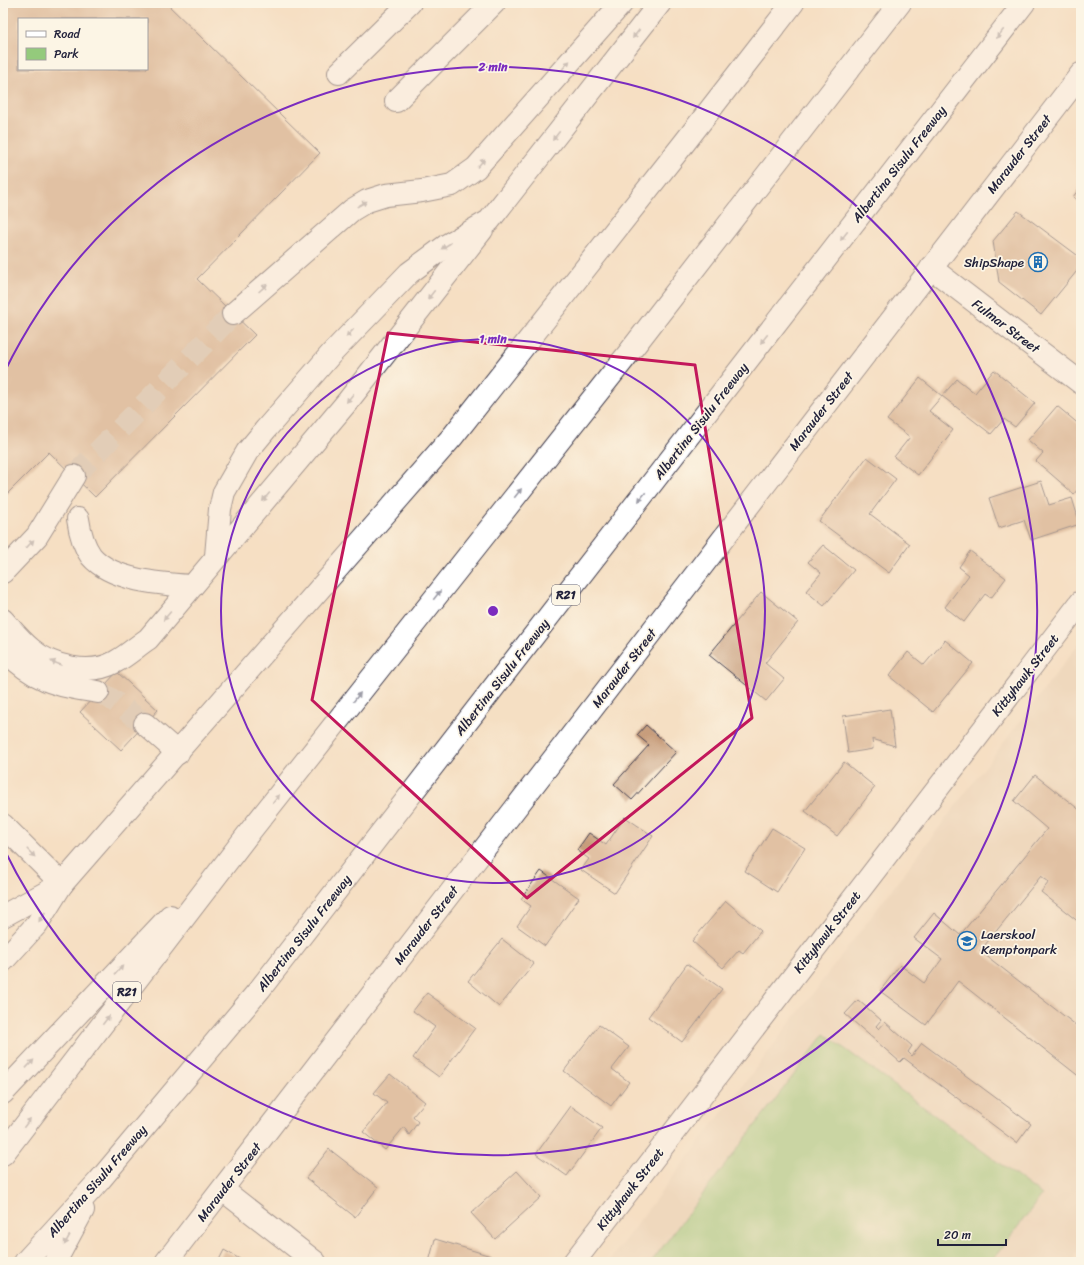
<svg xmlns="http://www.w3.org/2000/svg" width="1084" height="1265" font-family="Sriracha,sans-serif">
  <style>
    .built { fill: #e6d0b6 }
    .green { fill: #94ca7c; stroke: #5b765c }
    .building { fill: #c79d7c; fill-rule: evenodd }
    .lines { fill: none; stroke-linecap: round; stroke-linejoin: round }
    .minor-tunnel { stroke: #cbb9a8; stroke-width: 22; stroke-dasharray: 22 11; stroke-linecap: butt }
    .minor-casing { stroke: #423e4f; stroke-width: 24 }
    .highway-casing { stroke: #423e4f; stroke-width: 24 }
    .minor { stroke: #fff; stroke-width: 22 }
    .highway { stroke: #fff; stroke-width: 22 }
    .oneway { fill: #9c9ca7 }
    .marked { fill: none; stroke: #c2185b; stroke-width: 3; stroke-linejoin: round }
    .ring { fill: none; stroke: #7b2cbf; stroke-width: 2 }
    .labels { text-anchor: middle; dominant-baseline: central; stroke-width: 3.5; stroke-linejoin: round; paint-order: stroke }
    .shield { fill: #fcf5e5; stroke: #63616e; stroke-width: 1 }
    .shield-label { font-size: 12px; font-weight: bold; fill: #22223b }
    .street-label { font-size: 13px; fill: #22223b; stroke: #fcf5e5 }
    .poi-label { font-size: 13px; fill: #22223b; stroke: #fcf5e5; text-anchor: end }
    .centre { fill: #7b2cbf; stroke: #fcf5e5; stroke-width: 2 }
    .ring-label { font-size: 12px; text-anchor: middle; font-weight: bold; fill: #7b2cbf; stroke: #fcf5e5; stroke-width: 3.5; stroke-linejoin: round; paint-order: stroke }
  </style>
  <rect width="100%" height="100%" fill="#fcf5e5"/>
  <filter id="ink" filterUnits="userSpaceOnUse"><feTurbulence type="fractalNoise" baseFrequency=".025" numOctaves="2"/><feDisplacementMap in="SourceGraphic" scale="8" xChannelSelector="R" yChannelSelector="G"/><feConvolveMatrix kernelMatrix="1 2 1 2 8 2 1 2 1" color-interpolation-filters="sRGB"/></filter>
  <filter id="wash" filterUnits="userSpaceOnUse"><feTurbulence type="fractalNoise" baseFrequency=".012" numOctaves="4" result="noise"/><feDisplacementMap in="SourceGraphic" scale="16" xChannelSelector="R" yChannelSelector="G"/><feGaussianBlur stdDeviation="0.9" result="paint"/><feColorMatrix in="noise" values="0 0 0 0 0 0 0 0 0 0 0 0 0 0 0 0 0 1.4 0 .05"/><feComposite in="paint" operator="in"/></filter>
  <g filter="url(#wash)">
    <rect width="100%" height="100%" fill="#f5dfc3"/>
    <!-- built -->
    <path class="built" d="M1081,641V1241L1074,1262H608Z"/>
    <!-- green -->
    <path class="green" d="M825,1034L1042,1195L991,1262H651Z"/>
    <g id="blocks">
      <!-- building -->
      <g class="building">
        <path d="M3,3H166L320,153L197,279L255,335L95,497L49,452L3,498ZM19,19H147V69H19Z"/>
        <path d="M1081,186V203L1073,197Z"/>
        <path d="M1018,211L1081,258V266L1041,315L999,282L993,241Z"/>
        <path d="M994,370L1035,403L1015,427L1004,419L991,434L942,396L929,411L953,430L918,475L894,457L910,437L887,420L920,378L942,396L957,379L975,393Z"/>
        <path d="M1057,406L1081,426V485L1074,494L1036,461L1043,453L1028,440Z"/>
        <path d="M867,457L896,479L870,514L910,544L889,573L819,521Z"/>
        <path d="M1041,481L1049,505L1072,498L1080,524L1031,540L1024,520L999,528L989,498Z"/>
        <path d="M823,545L854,570L824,606L806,591L821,573L808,562Z"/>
        <path d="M970,551L1006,578L991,598L985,594L964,622L945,607L969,575L959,567Z"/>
        <path d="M761,592L798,622L765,663L784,679L766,701L709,655Z"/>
        <path d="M945,640L973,663L933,712L889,676L908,652L924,665Z"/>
        <path d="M117,672L158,710L121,750L80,712Z"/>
        <path d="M890,709L895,746L872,739L873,749L848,753L843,716Z"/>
        <path d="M646,725L676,752L632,800L614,784L649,745L637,735Z"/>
        <path d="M844,762L875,787L837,836L805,811Z"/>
        <path d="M1035,775L1081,811V922L1080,923L1041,892L1049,882L1041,876L980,951L1081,1029V1078L958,981L926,1025L880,991L900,965L924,983L942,959L914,938L934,913L960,935L1047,829L1014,801Z"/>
        <path d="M625,817L653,836L615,893L581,870L589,859L577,850L589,833L606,845Z"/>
        <path d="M772,828L805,848L777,892L745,871Z"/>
        <path d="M541,871L579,898L545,946L517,926L531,906L521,899Z"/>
        <path d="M726,901L761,931L743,953L739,950L723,968L692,941Z"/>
        <path d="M502,939L534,964L499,1007L468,981Z"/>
        <path d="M687,964L722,989L682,1042L648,1017Z"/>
        <path d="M427,993L475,1028L439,1077L413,1058L435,1027L413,1011Z"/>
        <path d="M858,1000L881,1020L876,1026L879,1029L885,1022L912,1046L908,1052L912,1056L922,1043L1031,1124L1017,1143L904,1058L900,1062L845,1014Z"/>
        <path d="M599,1025L629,1047L612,1069L629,1082L611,1106L564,1071Z"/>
        <path d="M390,1074L425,1102L413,1116L418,1122L409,1135L404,1127L385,1150L363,1132L387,1103L374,1093Z"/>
        <path d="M571,1106L602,1128L567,1176L536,1154Z"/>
        <path d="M329,1149L378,1187L355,1217L306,1178Z"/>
        <path d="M517,1171L541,1197L495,1239L471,1213Z"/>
        <path d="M435,1239L491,1256L489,1262H429Z"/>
        <path d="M224,1250L245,1262H218Z"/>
      </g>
    </g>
  </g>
  <g filter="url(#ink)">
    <use href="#blocks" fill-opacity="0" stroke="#423e4f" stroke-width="1"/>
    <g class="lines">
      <!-- minor-tunnel -->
      <g class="minor-tunnel">
        <path d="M74,476L233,314"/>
        <path d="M98,692L110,698L145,724"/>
      </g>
      <defs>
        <g id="minor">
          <path d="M339,73L410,3"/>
          <path d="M396,101L494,3"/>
          <path d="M931,268L1081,383"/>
          <path d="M233,314L352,210L367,201L386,195L422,191L452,185L476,168L622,3"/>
          <path d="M78,519C80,533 83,545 91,556C112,581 162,584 192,586"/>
          <path d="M216,556L220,509L224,492L247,452L266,429L331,354L409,273L447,245L489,221L660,3"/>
          <path d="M3,572L37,536L74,476"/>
          <path d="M3,620C12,630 21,641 31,649C52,667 90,676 115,662C127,656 137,646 148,639L348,401L482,230"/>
          <path d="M3,649C35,681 54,685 98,692"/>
          <path d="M145,724L178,753"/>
          <path d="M3,825L62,884"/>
          <path d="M3,916L62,884"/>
          <path d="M3,961L37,924L62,884L453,436L685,142L793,3"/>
          <path d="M223,1190L315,1262"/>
          <path d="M166,1262L1081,74"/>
          <path d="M574,1262L1081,602"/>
        </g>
        <g id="highway">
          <path d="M3,1093L170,916"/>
          <path d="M3,1154L252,829L628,354L900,3"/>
          <path d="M25,1262L99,1181L260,989L1024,3"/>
          <path d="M55,1262L83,1210"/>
        </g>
      </defs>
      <!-- minor casing -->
      <use href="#minor" class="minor-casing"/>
      <!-- highway casing -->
      <use href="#highway" class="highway-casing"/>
      <!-- minor -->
      <use href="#minor" class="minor"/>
      <!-- highway -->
      <use href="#highway" class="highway"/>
    </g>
    <!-- one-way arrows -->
    <defs><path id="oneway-solid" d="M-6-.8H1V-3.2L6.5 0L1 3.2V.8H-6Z"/></defs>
    <g class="oneway">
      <use href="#oneway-solid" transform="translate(636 34) rotate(128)"/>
      <use href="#oneway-solid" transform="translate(1000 34) rotate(128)"/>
      <use href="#oneway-solid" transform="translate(566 65) rotate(-48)"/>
      <use href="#oneway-solid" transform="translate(556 136) rotate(128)"/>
      <use href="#oneway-solid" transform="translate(481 163) rotate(-48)"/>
      <use href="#oneway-solid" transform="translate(362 204) rotate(-29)"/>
      <use href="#oneway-solid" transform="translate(844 236) rotate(128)"/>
      <use href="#oneway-solid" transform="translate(446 246) rotate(147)"/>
      <use href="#oneway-solid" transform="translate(263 288) rotate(-42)"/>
      <use href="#oneway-solid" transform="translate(431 295) rotate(128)"/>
      <use href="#oneway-solid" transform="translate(350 333) rotate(133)"/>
      <use href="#oneway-solid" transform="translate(764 339) rotate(128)"/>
      <use href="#oneway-solid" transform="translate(350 398) rotate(129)"/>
      <use href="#oneway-solid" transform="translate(518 493) rotate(-52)"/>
      <use href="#oneway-solid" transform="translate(266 497) rotate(130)"/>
      <use href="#oneway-solid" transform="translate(642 497) rotate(128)"/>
      <use href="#oneway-solid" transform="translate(30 544) rotate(-47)"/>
      <use href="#oneway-solid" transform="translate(437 595) rotate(-52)"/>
      <use href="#oneway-solid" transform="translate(167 616) rotate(130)"/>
      <use href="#oneway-solid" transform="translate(56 663) rotate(-159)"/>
      <use href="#oneway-solid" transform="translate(357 697) rotate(-52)"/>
      <use href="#oneway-solid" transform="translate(276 799) rotate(-52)"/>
      <use href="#oneway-solid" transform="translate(31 853) rotate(45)"/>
      <use href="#oneway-solid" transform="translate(42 917) rotate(124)"/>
      <use href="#oneway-solid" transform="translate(119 970) rotate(-47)"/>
      <use href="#oneway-solid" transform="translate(106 1020) rotate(-53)"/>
      <use href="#oneway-solid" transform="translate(30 1064) rotate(-47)"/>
      <use href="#oneway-solid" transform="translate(27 1123) rotate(-53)"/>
      <use href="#oneway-solid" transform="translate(67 1240) rotate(119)"/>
    </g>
  </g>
  <!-- marked area -->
  <path d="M0 0H1084V1265H0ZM388,333L695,365L752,718L527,898L312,700Z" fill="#f5dfc3" fill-opacity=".55" fill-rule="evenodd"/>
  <path class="marked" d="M388,333L695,365L752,718L527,898L312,700Z"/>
  <!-- distance rings -->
  <g class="ring">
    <circle cx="493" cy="611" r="272"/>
    <path d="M4 373A544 544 0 1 1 4 849"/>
  </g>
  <!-- icons -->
  <defs>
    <symbol id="building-ring" viewBox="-11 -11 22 22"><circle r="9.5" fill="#fcf5e5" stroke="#1f6fb2" stroke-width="1.5"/><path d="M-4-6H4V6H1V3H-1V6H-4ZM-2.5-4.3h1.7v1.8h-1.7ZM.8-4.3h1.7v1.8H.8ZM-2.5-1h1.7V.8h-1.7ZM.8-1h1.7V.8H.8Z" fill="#1f6fb2"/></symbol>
    <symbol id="school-ring" viewBox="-11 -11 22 22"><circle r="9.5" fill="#fcf5e5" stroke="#1f6fb2" stroke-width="1.5"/><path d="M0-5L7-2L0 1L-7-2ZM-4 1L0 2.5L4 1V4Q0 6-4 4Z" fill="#1f6fb2"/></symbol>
  </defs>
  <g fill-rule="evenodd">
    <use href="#building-ring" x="1027" y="251" width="22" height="22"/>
    <use href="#school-ring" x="956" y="930" width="22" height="22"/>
  </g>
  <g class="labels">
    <!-- shield labels -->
    <g class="shield">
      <rect x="552" y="585" width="28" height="20" rx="3"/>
      <rect x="113" y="982" width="28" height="20" rx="3"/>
    </g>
    <g class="shield-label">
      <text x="566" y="595">R21</text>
      <text x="127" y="992">R21</text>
    </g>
    <!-- street labels -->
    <g class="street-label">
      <text transform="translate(1019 154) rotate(-52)">Marauder Street</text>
      <text transform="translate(899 164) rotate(-52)">Albertina Sisulu Freeway</text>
      <text transform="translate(1006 326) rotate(37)">Fulmar Street</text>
      <text transform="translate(821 411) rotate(-52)">Marauder Street</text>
      <text transform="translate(701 421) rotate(-52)">Albertina Sisulu Freeway</text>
      <text transform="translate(624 668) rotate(-52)">Marauder Street</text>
      <text transform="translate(1025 675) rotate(-52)">Kittyhawk Street</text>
      <text transform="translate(502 677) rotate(-52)">Albertina Sisulu Freeway</text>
      <text transform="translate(426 925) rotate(-52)">Marauder Street</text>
      <text transform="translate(827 932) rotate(-52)">Kittyhawk Street</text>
      <text transform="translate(304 933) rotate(-52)">Albertina Sisulu Freeway</text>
      <text transform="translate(97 1181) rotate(-49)">Albertina Sisulu Freeway</text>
      <text transform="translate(229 1182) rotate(-52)">Marauder Street</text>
      <text transform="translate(630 1189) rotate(-52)">Kittyhawk Street</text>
    </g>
    <!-- poi labels -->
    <g class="poi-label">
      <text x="1024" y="262">ShipShape</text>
      <text x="981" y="934" text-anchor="start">Laerskool<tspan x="981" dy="15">Kemptonpark</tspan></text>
    </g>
  </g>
  <circle cx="493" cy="611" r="6" class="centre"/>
  <g class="ring-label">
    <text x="493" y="71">2 min</text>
    <text x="493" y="343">1 min</text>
  </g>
  <!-- margin -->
  <rect width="1084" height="1265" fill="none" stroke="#fcf5e5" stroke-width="16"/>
  <!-- legend -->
  <rect x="18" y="18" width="130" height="52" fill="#fcf5e5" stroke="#a5a1a1"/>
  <rect x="26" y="31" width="20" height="6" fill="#ffffff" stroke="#a5a1a1"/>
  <text x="54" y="38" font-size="12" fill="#22223b">Road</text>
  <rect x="26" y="48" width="20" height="12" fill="#94ca7c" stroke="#a5a1a1"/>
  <text x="54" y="58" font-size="12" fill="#22223b">Park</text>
  <!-- scale -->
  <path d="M938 1239v6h68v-6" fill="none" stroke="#22223b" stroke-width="2"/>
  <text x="944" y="1239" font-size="12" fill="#22223b" stroke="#fcf5e5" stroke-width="3" paint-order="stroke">20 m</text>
</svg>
